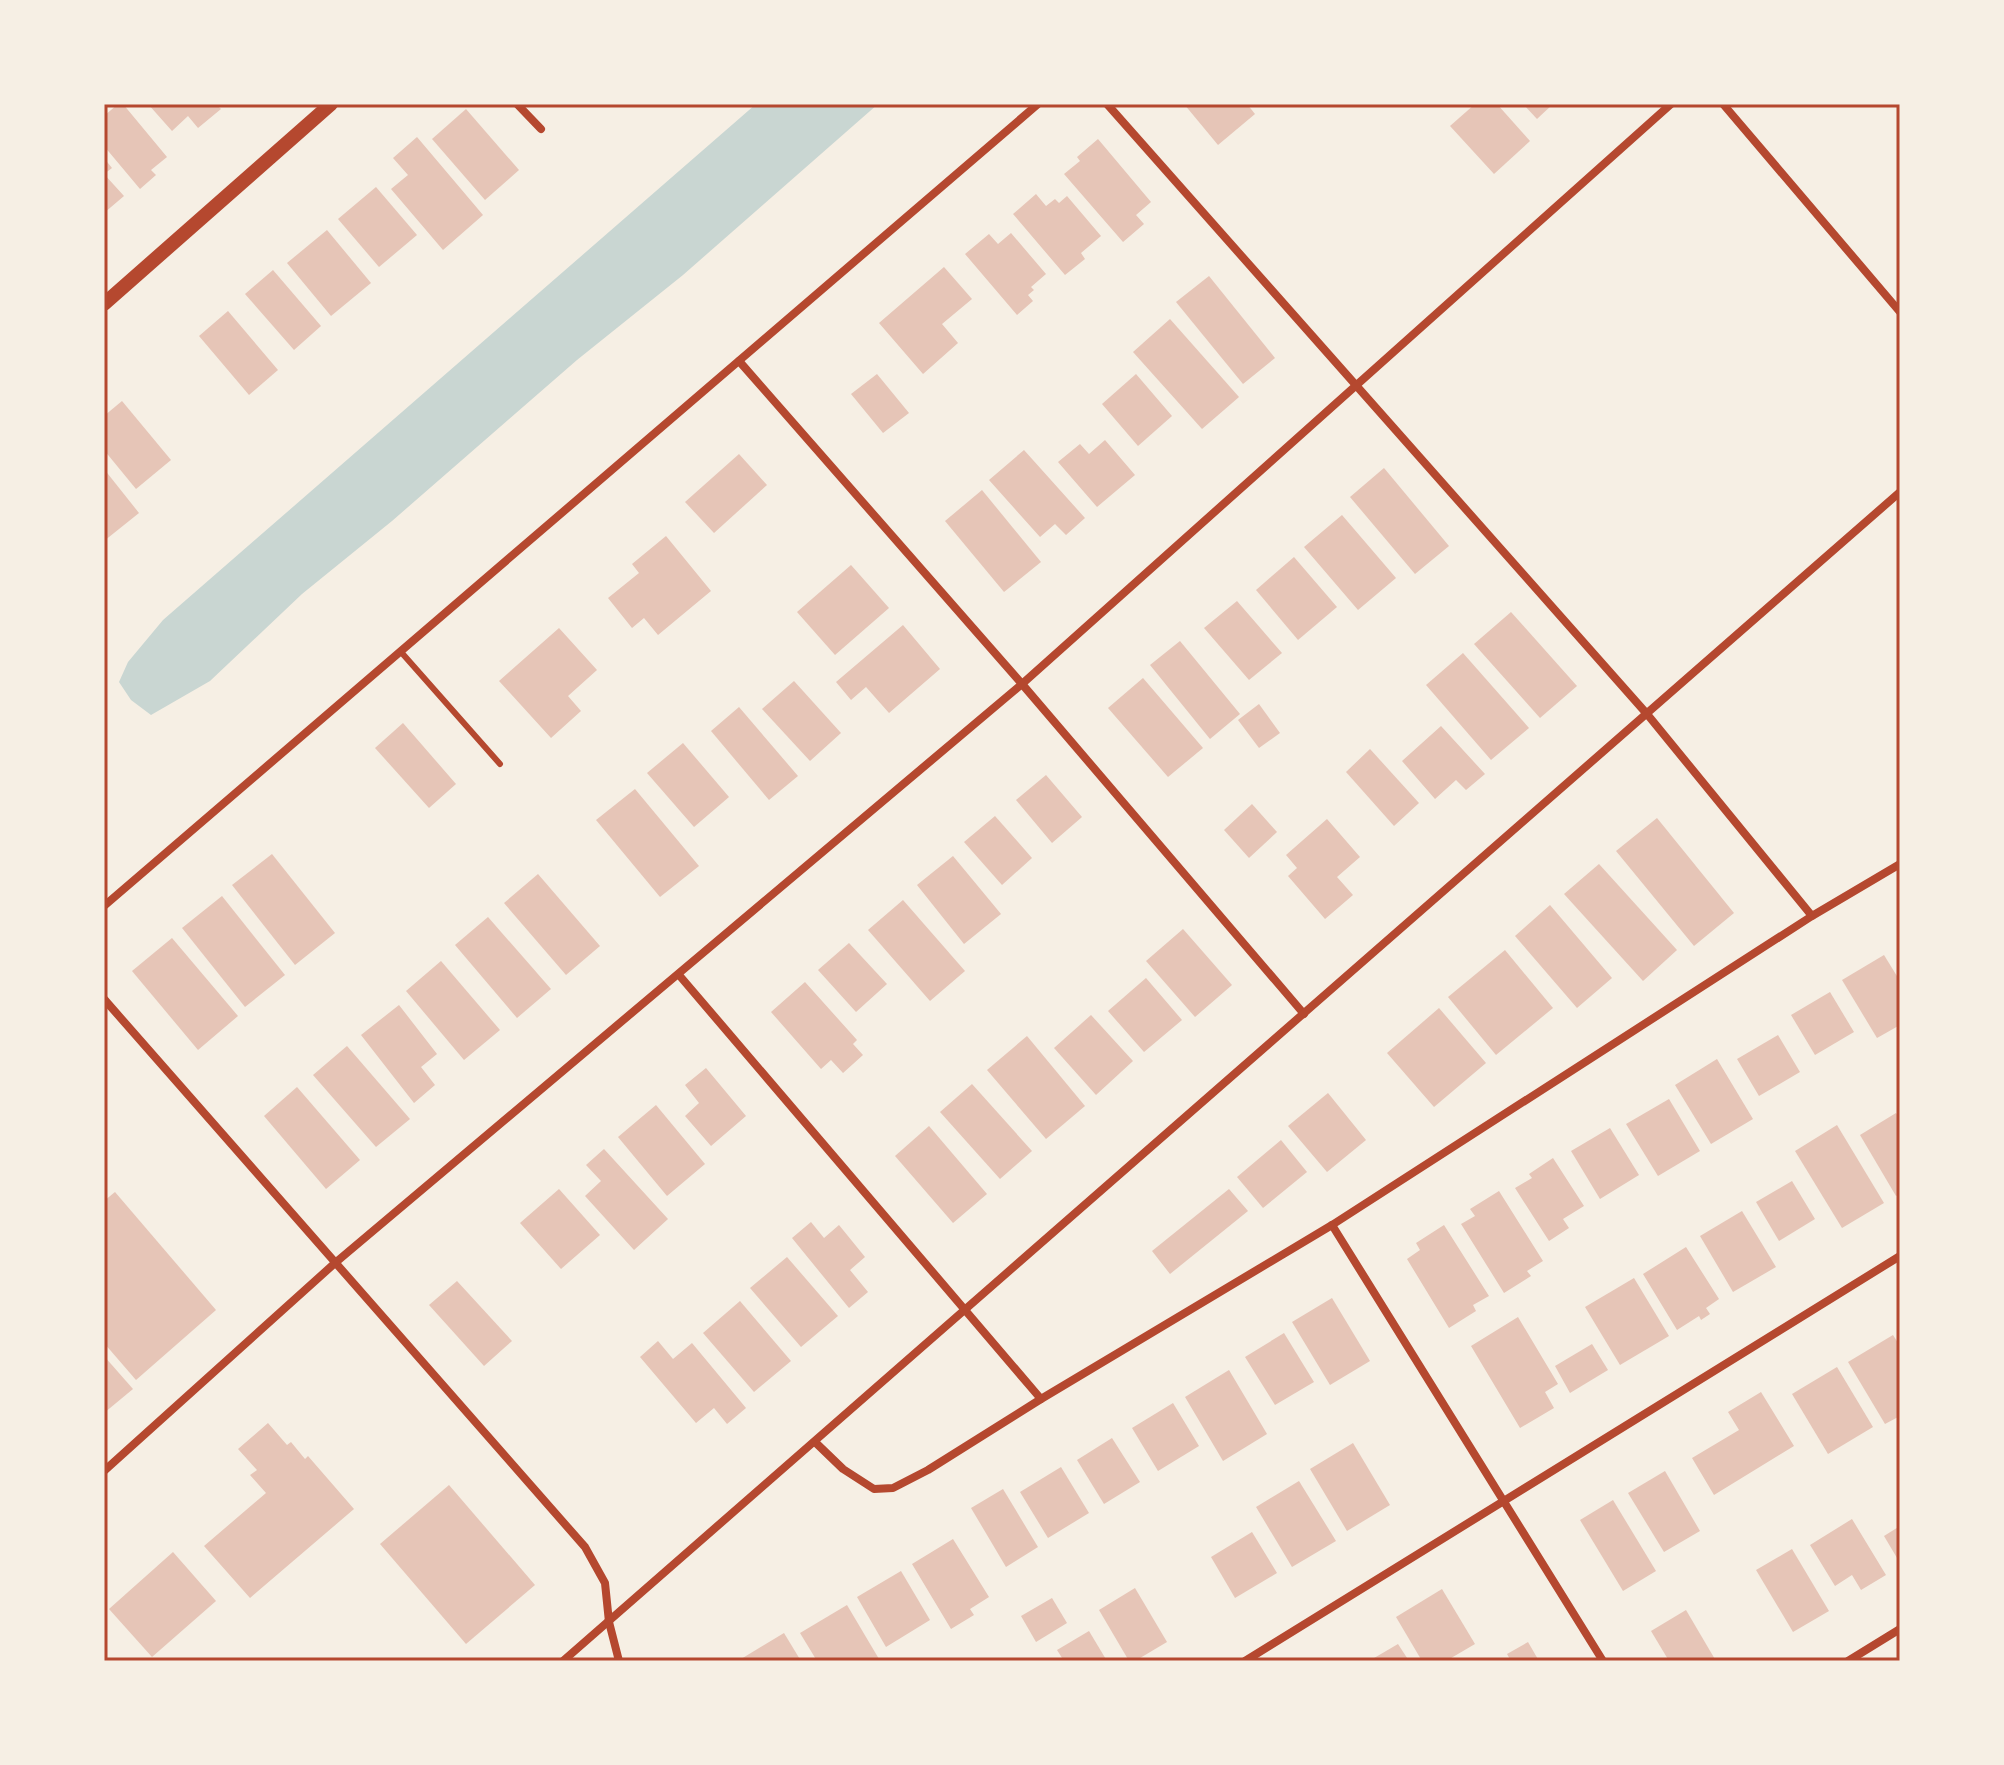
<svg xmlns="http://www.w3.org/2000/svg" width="2004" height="1765" font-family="Merriweather,serif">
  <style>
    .water { fill: #c9d6d2 }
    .building { fill: #e6c5b7 }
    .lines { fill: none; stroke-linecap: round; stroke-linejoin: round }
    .service { stroke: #b5482f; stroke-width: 6 }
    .minor { stroke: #b5482f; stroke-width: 8 }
    .tertiary { stroke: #b5482f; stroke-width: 14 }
    .neatline { fill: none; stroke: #b5482f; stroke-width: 3 }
  </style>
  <rect width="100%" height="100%" fill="#f6efe4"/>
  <!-- water -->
  <path class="water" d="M756,104H878L683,275L577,360L392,521L302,594L210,681L151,715L131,700L119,682L128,662L163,620Z"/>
  <!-- building -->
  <g class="building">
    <path d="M118,104H123L167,157L151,170L156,175L140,189L104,146V116Z"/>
    <path d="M148,104H216L221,109L198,128L188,116L172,131Z"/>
    <path d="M1184,104H1247L1255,114L1218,145Z"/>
    <path d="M1475,104H1497L1530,141L1494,174L1450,126Z"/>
    <path d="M1523,104H1553L1537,119Z"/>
    <path d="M466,109L519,170L485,200L432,139Z"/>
    <path d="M417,137L483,215L443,250L391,189L408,175L393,158Z"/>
    <path d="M1098,139L1151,202L1136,215L1144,224L1123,242L1064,174L1080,161L1077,157Z"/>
    <path d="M104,158L112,168L104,174L124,196L104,213Z"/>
    <path d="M376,187L417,235L379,267L338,219Z"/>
    <path d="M1036,194L1046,206L1055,199L1059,203L1067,196L1101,236L1081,253L1085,259L1065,275L1013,214Z"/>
    <path d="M327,230L371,283L331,316L287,263Z"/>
    <path d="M1011,233L1046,274L1031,287L1034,290L1028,295L1033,301L1017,315L965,254L989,234L998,244Z"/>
    <path d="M944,267L972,299L942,324L958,343L923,374L879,323Z"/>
    <path d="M273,270L321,326L294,350L245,294Z"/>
    <path d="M1209,276L1275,358L1243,384L1176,302Z"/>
    <path d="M228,311L278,370L249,395L199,336Z"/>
    <path d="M1170,319L1239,397L1202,429L1133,352Z"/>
    <path d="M877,374L909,413L883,433L851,394Z"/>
    <path d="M1136,374L1172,416L1138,446L1102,404Z"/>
    <path d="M122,401L171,460L136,489L104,450V416Z"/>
    <path d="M1105,440L1135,475L1097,507L1058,462L1080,444L1089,454Z"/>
    <path d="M1024,450L1085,518L1066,535L1055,524L1040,537L989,480Z"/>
    <path d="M739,454L767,485L714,533L685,502Z"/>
    <path d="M1384,468L1449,546L1415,574L1350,497Z"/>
    <path d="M104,469L139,513L104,541Z"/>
    <path d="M982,490L1041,562L1004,592L945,521Z"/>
    <path d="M1342,515L1396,578L1358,610L1304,547Z"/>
    <path d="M666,536L711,591L658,635L644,618L632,628L608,598L639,573L632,564Z"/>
    <path d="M1294,557L1337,607L1298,640L1256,590Z"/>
    <path d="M851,565L889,608L835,655L797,612Z"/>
    <path d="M1237,601L1282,653L1249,680L1204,628Z"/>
    <path d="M1511,612L1577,686L1540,718L1474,644Z"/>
    <path d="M903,625L940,669L889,713L866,687L851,700L836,682Z"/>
    <path d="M559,628L597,670L568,696L581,711L551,738L499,681Z"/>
    <path d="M1180,641L1240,714L1210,739L1150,665Z"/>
    <path d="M1463,653L1529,728L1491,760L1426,685Z"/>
    <path d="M1143,678L1203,748L1168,777L1108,708Z"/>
    <path d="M794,681L841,733L810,761L762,709Z"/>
    <path d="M1259,704L1280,733L1259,748L1238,720Z"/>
    <path d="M739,707L798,776L769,800L711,731Z"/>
    <path d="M403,723L456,784L429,808L375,748Z"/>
    <path d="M1441,726L1485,774L1466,790L1456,780L1435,799L1402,761Z"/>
    <path d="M683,743L729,797L694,827L647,773Z"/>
    <path d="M1370,749L1419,803L1394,826L1346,772Z"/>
    <path d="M1046,775L1082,817L1052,843L1016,800Z"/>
    <path d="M635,789L699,866L660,897L596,820Z"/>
    <path d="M1252,804L1277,832L1249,858L1224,830Z"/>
    <path d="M995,816L1032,858L1002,885L964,842Z"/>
    <path d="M1657,818L1734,913L1694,946L1616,851Z"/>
    <path d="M1327,819L1360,857L1337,877L1353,895L1325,919L1288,876L1297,868L1286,855Z"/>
    <path d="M272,854L335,933L295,965L232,885Z"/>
    <path d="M953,856L1001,914L964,944L917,885Z"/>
    <path d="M1599,864L1677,950L1643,981L1564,894Z"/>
    <path d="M538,874L600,946L566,975L504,903Z"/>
    <path d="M222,896L285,975L245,1007L182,928Z"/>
    <path d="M903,900L965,971L930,1001L868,930Z"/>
    <path d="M1550,905L1612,978L1577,1008L1515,936Z"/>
    <path d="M488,917L551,989L517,1018L455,945Z"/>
    <path d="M1183,929L1232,985L1195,1017L1146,961Z"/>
    <path d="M172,938L238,1016L198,1050L132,971Z"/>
    <path d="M849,943L887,984L856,1012L818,970Z"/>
    <path d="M1505,950L1553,1008L1496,1055L1448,997Z"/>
    <path d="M1884,955L1900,981V1025L1877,1038L1842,980Z"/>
    <path d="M441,961L500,1030L464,1060L406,991Z"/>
    <path d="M1146,978L1182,1020L1144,1052L1108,1011Z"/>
    <path d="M805,982L857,1040L853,1044L863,1055L843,1073L831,1060L821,1069L771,1012Z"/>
    <path d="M1830,992L1854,1032L1815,1055L1791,1015Z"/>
    <path d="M399,1005L437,1054L421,1067L435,1085L414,1103L361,1035Z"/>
    <path d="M1439,1008L1486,1063L1434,1107L1387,1053Z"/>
    <path d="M1091,1015L1133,1061L1096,1095L1054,1048Z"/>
    <path d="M1778,1035L1800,1072L1759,1096L1737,1059Z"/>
    <path d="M1027,1036L1085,1106L1046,1139L987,1070Z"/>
    <path d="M347,1046L410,1119L376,1147L313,1075Z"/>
    <path d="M1717,1059L1753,1119L1711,1144L1675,1085Z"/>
    <path d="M706,1068L746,1116L711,1146L685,1116L699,1103L685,1085Z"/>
    <path d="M972,1084L1032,1151L1000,1179L940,1112Z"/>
    <path d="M297,1087L360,1160L326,1189L264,1116Z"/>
    <path d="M1328,1093L1366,1140L1327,1172L1288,1126Z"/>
    <path d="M1669,1099L1700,1151L1658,1176L1626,1124Z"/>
    <path d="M656,1105L705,1164L667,1196L618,1137Z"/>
    <path d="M1896,1113L1900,1119V1194L1896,1196L1860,1135Z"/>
    <path d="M1837,1125L1884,1203L1842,1228L1795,1151Z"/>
    <path d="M929,1126L987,1194L953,1223L895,1156Z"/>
    <path d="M1610,1128L1639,1175L1600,1199L1571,1151Z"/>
    <path d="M1281,1140L1307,1172L1263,1208L1237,1177Z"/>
    <path d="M604,1149L668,1219L634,1250L585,1196L601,1181L586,1165Z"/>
    <path d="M1553,1158L1584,1206L1563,1219L1569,1228L1549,1241L1515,1188L1532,1178L1529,1174Z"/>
    <path d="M1792,1181L1815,1219L1779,1241L1756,1202Z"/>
    <path d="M559,1189L600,1235L561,1269L520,1223Z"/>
    <path d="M1229,1189L1248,1211L1170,1274L1152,1251Z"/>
    <path d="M1499,1191L1543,1261L1527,1271L1531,1276L1504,1293L1461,1224L1475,1216L1470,1209Z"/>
    <path d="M115,1192L216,1310L136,1380L104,1343V1201Z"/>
    <path d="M1742,1211L1776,1267L1733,1292L1700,1236Z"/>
    <path d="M811,1222L824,1238L839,1225L865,1257L850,1270L868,1292L849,1308L792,1238Z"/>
    <path d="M1444,1225L1489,1296L1473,1305L1476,1311L1449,1328L1407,1259L1420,1250L1416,1243Z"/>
    <path d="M1686,1247L1719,1299L1706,1308L1710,1314L1701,1320L1699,1316L1677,1330L1643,1274Z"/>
    <path d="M787,1257L838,1316L801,1347L750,1288Z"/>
    <path d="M1634,1278L1669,1336L1620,1365L1585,1307Z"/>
    <path d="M457,1281L512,1341L484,1366L429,1305Z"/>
    <path d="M1332,1298L1370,1361L1330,1385L1292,1322Z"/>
    <path d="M740,1301L791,1361L754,1392L703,1333Z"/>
    <path d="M1518,1317L1558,1384L1545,1392L1554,1408L1520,1428L1471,1346Z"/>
    <path d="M1284,1333L1314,1382L1275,1405L1245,1357Z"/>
    <path d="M1893,1335L1900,1346V1416L1885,1424L1848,1362Z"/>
    <path d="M658,1341L673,1359L692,1343L746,1408L727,1424L714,1408L696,1423L640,1357Z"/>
    <path d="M1592,1344L1608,1370L1570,1393L1555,1366Z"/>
    <path d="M104,1356L133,1389L104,1413Z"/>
    <path d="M1837,1367L1873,1427L1828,1454L1792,1394Z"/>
    <path d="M1229,1370L1267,1434L1223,1461L1185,1397Z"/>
    <path d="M1761,1392L1794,1446L1714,1495L1692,1458L1739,1430L1728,1412Z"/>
    <path d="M1173,1403L1199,1446L1158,1471L1132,1428Z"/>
    <path d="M268,1423L287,1445L291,1442L305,1459L308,1456L354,1509L250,1598L204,1546L266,1493L250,1475L257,1470L238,1449Z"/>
    <path d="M1112,1438L1140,1482L1104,1504L1077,1460Z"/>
    <path d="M1353,1443L1390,1505L1347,1531L1310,1469Z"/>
    <path d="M1061,1467L1089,1513L1048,1538L1020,1492Z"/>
    <path d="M1665,1471L1700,1531L1664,1552L1628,1493Z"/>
    <path d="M1299,1481L1336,1541L1292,1567L1256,1507Z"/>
    <path d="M449,1485L535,1585L466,1644L380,1544Z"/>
    <path d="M1003,1489L1038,1547L1006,1567L971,1508Z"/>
    <path d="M1613,1500L1656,1571L1623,1591L1580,1520Z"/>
    <path d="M1852,1519L1886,1575L1861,1590L1852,1575L1835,1586L1810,1545Z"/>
    <path d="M1900,1526V1563L1884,1536Z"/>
    <path d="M1252,1532L1277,1573L1235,1598L1211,1557Z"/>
    <path d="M953,1539L989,1597L970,1609L974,1615L951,1629L912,1564Z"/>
    <path d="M1792,1549L1829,1611L1793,1632L1756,1570Z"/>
    <path d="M173,1552L216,1601L152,1657L109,1609Z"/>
    <path d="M901,1571L930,1620L886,1647L857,1597Z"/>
    <path d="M1135,1588L1167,1642L1135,1661H1129L1099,1610Z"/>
    <path d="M1442,1589L1475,1644L1446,1661H1422L1396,1617Z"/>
    <path d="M1052,1598L1067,1623L1036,1642L1021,1616Z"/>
    <path d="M847,1605L879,1659L875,1661H817L800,1633Z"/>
    <path d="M1686,1610L1716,1661H1669L1651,1631Z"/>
    <path d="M1089,1631L1107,1661H1064L1057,1650Z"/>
    <path d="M784,1633L801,1661H742L741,1659Z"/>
    <path d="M1528,1642L1539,1661H1511L1507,1654Z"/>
    <path d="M1398,1644L1409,1661H1369Z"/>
  </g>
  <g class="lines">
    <!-- service -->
    <path class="service" d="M401,652L500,764"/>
    <!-- minor -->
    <g class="minor">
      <path d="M517,104L541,129"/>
      <path d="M1107,104L1647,714L1812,916"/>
      <path d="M1723,104L1900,312"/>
      <path d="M739,361L1022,684L1304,1014"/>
      <path d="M104,906L1038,104"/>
      <path d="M679,975L1041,1399"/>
      <path d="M104,999L585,1547L605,1583L609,1622L619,1661"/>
      <path d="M1332,1225L1603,1661"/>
      <path d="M815,1442L843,1469L874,1489L893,1488L928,1470L1041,1399L1332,1225L1812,916L1900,864"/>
      <path d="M104,1471L335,1263L1022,684L1671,104"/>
      <path d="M563,1661L1900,492"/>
      <path d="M1245,1661L1900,1256"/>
      <path d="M1848,1661L1900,1629"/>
    </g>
    <!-- tertiary -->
    <path class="tertiary" d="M104,304L331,104"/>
  </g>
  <!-- border -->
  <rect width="2004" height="1765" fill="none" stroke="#f6efe4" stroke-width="212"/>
  <rect x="106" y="106" width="1792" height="1553" class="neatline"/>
</svg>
